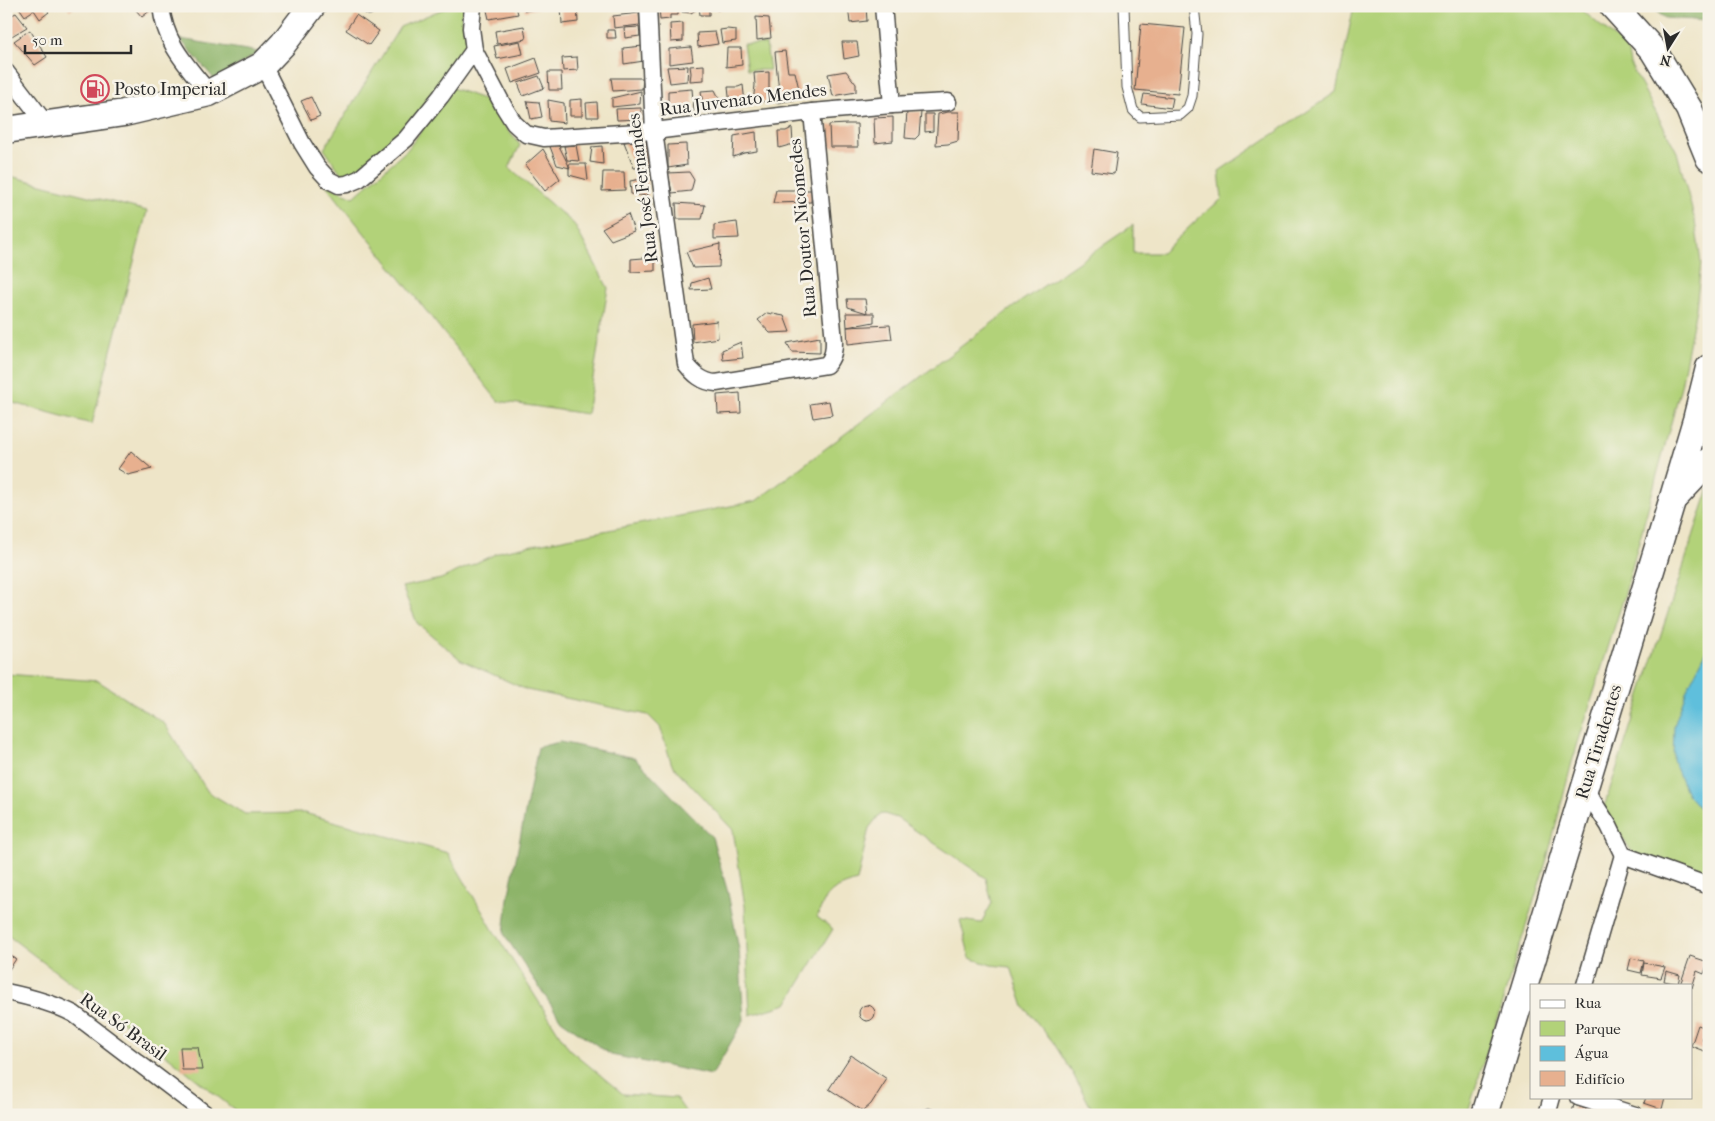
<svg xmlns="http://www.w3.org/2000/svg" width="1715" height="1121" font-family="'IM FELL French Canon',serif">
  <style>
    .green { fill: #b2d279; stroke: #6e7e52 }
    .forest { fill: #8db469; stroke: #5c704a }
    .water { fill: #5ebfdc; stroke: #447584 }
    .building { fill: #e7b08f }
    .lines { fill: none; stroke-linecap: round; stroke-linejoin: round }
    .service-casing { stroke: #484743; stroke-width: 11 }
    .minor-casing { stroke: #484743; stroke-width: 19 }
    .primary-casing { stroke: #484743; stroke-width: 29 }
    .service { stroke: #fff; stroke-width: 9 }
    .minor { stroke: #fff; stroke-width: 16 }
    .primary { stroke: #fff; stroke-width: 26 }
    .labels { text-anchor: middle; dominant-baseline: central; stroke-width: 5; stroke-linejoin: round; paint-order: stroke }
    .poi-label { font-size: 18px; fill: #2b2b2b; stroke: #f7f3e8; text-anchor: start }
    .street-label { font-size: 18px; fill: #2b2b2b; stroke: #f7f3e8 }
  </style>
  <rect width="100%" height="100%" fill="#f7f3e8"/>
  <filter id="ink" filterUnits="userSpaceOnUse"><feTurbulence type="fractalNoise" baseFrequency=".02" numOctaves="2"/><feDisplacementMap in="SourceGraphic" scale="10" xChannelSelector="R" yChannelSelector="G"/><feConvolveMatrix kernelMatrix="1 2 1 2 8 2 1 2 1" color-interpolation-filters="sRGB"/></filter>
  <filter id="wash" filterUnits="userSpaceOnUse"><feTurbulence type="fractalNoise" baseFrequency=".0096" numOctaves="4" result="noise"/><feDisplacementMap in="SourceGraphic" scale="20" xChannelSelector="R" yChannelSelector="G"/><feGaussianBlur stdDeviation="1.12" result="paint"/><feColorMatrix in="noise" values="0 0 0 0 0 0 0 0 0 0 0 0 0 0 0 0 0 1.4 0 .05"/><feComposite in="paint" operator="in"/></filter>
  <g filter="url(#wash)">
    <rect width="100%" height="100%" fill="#eee5c8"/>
    <!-- green -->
    <g class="green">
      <path d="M450,6H465L461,15L470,47L420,117L361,169L343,176L324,149L400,27Z"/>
      <path d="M1354,6H1577L1627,48L1630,64L1677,152L1695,221L1701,263L1696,308L1681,386L1624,597L1572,762L1547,859L1467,1115H1095L1073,1074L1053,1042L1024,1007L1011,967L991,965L970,958L960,920L981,923L992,903L986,878L897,818L881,813L869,828L857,881C831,889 827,892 817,917L833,929L787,1004L750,1015L745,906L733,830L672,765L660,727L648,715L527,690L461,660L417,623L402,587L441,579L502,551L756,501L1020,302L1133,225V253H1162L1201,216L1222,199L1219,171L1336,92Z"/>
      <path d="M743,44H766L770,70H747Z"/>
      <path d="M452,88L483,99L520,145L509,168L574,224L608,288L587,414L498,401L326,185L354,197L408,149Z"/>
      <path d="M6,175L147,211L92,424L6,401Z"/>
      <path d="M1709,488V880L1633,853L1603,810Z"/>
      <path d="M6,674L98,681L164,723L208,792L245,814L304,813L448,853L493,930L569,1049L623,1094L676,1098L688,1115H241L171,1059L6,934Z"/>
    </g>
    <!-- forest -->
    <g class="forest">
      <path d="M1649,6H1709V21L1665,18Z"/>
      <path d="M180,39L259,52L215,80Z"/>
      <path d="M560,742L635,758L712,837L728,893L739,950L744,1020L712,1075L611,1055L561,1020L504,934L508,899L538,747Z"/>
    </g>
    <!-- water -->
    <path class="water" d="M1709,646V819L1687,794L1673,760L1674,726L1687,689Z"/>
    <g id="blocks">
      <!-- building -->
      <g class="building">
        <path d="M18,6H44L49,12L40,19L34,10L25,16Z"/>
        <path d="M66,6H76L70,11Z"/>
        <path d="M141,6H150L152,9L142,17L136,10Z"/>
        <path d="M486,6H516L518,14L489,19Z"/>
        <path d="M524,6H543V7L525,11Z"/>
        <path d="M561,6H577L578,22L562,24Z"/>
        <path d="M659,6H678V15H670V19L660,20Z"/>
        <path d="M682,6H697V9L691,13L682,12Z"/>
        <path d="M699,6H709V15H700Z"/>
        <path d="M717,6H732V7L717,10Z"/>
        <path d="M848,6H866L867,21L850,23Z"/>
        <path d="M16,13L27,27L10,37L6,33V18Z"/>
        <path d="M639,13L640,25L614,28L613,16Z"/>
        <path d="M356,15L379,31L369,45L346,30Z"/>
        <path d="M756,17L769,18L771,38L757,40Z"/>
        <path d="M683,23V41L671,42L670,24Z"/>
        <path d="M1141,24L1185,28L1178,94L1135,90Z"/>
        <path d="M524,26L526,39L497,44L495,31Z"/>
        <path d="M639,27L640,36L625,38L624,28Z"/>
        <path d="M727,29L736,30V41L722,43L720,30Z"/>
        <path d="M30,30L47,57L35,65L14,41Z"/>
        <path d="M607,30H615L616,38H607Z"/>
        <path d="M715,32L718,44L698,47L697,33Z"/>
        <path d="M520,41L523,54L497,59L494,46Z"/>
        <path d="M842,42H857L859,56L844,59Z"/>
        <path d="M643,46L644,61L624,64L623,48Z"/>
        <path d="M691,47L693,61L669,64V49Z"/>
        <path d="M727,48H741L742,65L726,67Z"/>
        <path d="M785,51L788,72H795L799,89V99L776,103L779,92L775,52Z"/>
        <path d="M577,57L578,70L563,71L562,58Z"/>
        <path d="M536,58L541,73L512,83L507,69Z"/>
        <path d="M704,65V80L690,81L691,73L690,66Z"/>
        <path d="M1707,65H1709V88H1705Z"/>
        <path d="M688,66L687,81L670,83L667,67Z"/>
        <path d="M846,71L856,84V92L833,96L828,74Z"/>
        <path d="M548,72H561L562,90H549Z"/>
        <path d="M769,72V101L753,103L755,85L754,73Z"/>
        <path d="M539,76L544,88L523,96L518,83Z"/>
        <path d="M611,78H643L642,89L613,91Z"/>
        <path d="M743,85L745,103L730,106L728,87H738Z"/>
        <path d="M692,89L694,111L682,113H668V91Z"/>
        <path d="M715,90L720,100L718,109L704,112L701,91Z"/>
        <path d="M641,91L640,104L612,107V98Z"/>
        <path d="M1144,94L1173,98L1171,108L1142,104Z"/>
        <path d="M311,97L320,116L311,120L301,101Z"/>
        <path d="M582,99V116H570V100Z"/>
        <path d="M548,100L564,103L565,123L549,121Z"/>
        <path d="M527,101L539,102L542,117L531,119Z"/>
        <path d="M597,102L598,117H587L586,103Z"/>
        <path d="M641,108V119L617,120L616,109Z"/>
        <path d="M907,112H921L919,135L915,139L905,138Z"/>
        <path d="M948,112H959L958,141L948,144L936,145L938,114Z"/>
        <path d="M925,114H933V131L925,132Z"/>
        <path d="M893,117V141L875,143L874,118Z"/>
        <path d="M847,124H857L858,147H830L829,125Z"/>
        <path d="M792,128L793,144L779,148L778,131H786Z"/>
        <path d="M756,132L757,151L744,153L733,157L734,136Z"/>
        <path d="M645,139L648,167L634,168L624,142Z"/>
        <path d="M549,144L559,146L570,168L557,165Z"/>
        <path d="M686,144L687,165L668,168V145Z"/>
        <path d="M576,145L579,161L567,160L564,146Z"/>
        <path d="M602,146L603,164L590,162L592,147Z"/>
        <path d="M543,149L560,179L545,191L525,165Z"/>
        <path d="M1094,149L1117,153L1114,174L1091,171Z"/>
        <path d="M569,164H586L588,180L569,175Z"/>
        <path d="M603,172H624L625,190L602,191Z"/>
        <path d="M689,172L694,180L691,191L672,193L668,173Z"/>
        <path d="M647,178L648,196L631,194L630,181Z"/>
        <path d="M776,190H812L811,202L773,203Z"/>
        <path d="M676,203L705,205L702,219H677Z"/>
        <path d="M628,214L634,231L611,240L602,228Z"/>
        <path d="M737,222L739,238L714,239V225Z"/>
        <path d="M720,244L719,267L693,268L686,252Z"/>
        <path d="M655,257V271L631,272V259Z"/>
        <path d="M708,278L711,289L691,290L692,283Z"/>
        <path d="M847,299H865L867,313H874V322L847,327L846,313H867L848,307Z"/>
        <path d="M767,313L784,316L790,332L770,333L758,320Z"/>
        <path d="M717,321L718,338L693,342L692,324Z"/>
        <path d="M890,325L892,339L848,344L847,327Z"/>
        <path d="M820,337V353L792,352L787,343Z"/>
        <path d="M741,342L743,358L723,360L722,350Z"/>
        <path d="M740,393L741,413L718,414L717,395Z"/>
        <path d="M829,401L832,415L813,418L810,404Z"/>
        <path d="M131,451L152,469L128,475L118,469Z"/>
        <path d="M6,953L16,959L6,974Z"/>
        <path d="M1690,956L1708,962L1704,974L1697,971L1692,988L1691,985H1680Z"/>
        <path d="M1631,958L1644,961L1641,973L1628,970Z"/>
        <path d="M1644,963L1665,967L1661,978L1642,975Z"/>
        <path d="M1666,971L1680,975L1678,984L1664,981Z"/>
        <circle cx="867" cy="1013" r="8"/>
        <path d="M1698,1025L1706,1028L1702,1040L1707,1042L1704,1051L1691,1046Z"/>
        <path d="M180,1047H198L202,1070H182Z"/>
        <path d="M851,1055L887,1079L871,1104L863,1111L829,1089Z"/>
        <path d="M1646,1097H1665L1662,1109L1644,1103Z"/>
        <path d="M1574,1105L1586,1109L1585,1113L1591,1115H1571Z"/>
        <path d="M1595,1110L1610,1115H1593Z"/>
      </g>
    </g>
  </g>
  <g filter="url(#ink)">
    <use href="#blocks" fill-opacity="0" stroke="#484743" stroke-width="1"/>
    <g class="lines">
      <defs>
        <g id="service">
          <path d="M366,6L369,10L372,6"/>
          <path d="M1124,6L1127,87L1133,110L1140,117L1180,115L1188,108L1192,96L1197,34L1194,6"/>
          <path d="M929,1113L934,1115"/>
        </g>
        <g id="minor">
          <path d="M161,6C165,44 186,64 209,93"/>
          <path d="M473,6L471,28L474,50L504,107L514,123L526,134L544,138L654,131L812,112L892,105L948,102"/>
          <path d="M648,6L654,131L686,364C694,374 702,382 716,383L826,365C833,358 834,351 834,341L812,112"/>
          <path d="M883,6L892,105"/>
          <path d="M263,65L302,143L317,167L329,180L339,185L347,184L359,179L406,139L441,96L474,50"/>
          <path d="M6,72L46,124"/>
          <path d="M1585,789L1609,826L1623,855L1709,886"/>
          <path d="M1585,985L1623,855"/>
          <path d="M6,992C30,997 53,1003 74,1014L207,1115"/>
          <path d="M1578,1097L1635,1115"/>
          <path d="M1547,1115L1552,1097"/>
        </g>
        <g id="primary">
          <path d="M1613,6L1653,50L1689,109L1709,158"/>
          <path d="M6,130L124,113L209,93L263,65L283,44L312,6"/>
          <path d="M1676,496L1709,461"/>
          <path d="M1485,1115L1672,501L1696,420L1709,368"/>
        </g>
      </defs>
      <!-- service casing -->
      <use href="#service" class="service-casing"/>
      <!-- minor casing -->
      <use href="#minor" class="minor-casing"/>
      <!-- primary casing -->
      <use href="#primary" class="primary-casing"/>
      <!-- service -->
      <use href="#service" class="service"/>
      <!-- minor -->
      <use href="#minor" class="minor"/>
      <!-- primary -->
      <use href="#primary" class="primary"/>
    </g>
  </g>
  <!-- icons -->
  <defs>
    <symbol id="fuel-ring" viewBox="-11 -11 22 22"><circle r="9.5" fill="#f7f3e8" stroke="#d1495b" stroke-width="1.5"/><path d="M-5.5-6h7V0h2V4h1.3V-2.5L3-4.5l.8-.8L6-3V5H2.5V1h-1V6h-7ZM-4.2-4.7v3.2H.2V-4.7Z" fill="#d1495b"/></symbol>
  </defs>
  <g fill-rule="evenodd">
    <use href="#fuel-ring" x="79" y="73" width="32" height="32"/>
  </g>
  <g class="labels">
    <!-- poi labels -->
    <g class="poi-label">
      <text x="114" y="89">Posto Imperial</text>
    </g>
    <!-- street labels -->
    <g class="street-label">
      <text transform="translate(743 100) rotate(-7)">Rua Juvenato Mendes</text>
      <text transform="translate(643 188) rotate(-97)">Rua José Fernandes</text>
      <text transform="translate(803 228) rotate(-95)">Rua Doutor Nicomedes</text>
      <text transform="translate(1599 742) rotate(-73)">Rua Tiradentes</text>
      <text transform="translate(123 1027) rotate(36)">Rua Só Brasil</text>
    </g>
  </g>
  <!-- margin -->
  <rect width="1715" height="1121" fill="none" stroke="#f7f3e8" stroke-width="25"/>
  <!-- legend -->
  <rect x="1530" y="984" width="162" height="115" fill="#f7f3e8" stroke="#a5a39c"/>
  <rect x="1540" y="1000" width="25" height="8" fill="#ffffff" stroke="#a5a39c"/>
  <text x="1575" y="1008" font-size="15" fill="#2b2b2b">Rua</text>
  <rect x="1540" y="1021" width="25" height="15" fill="#b2d279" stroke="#a5a39c"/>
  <text x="1575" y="1034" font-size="15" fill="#2b2b2b">Parque</text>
  <rect x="1540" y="1046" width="25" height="15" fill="#5ebfdc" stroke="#a5a39c"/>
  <text x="1575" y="1058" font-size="15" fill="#2b2b2b">Água</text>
  <rect x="1540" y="1071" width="25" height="15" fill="#e7b08f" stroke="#a5a39c"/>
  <text x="1575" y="1084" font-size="15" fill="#2b2b2b">Edifício</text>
  <!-- north arrow -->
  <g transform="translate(1668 48) rotate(191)" stroke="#f7f3e8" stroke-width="4" paint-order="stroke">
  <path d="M0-4L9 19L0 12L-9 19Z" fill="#2b2b2b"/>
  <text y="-8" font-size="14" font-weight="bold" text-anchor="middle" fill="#2b2b2b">N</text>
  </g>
  <!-- scale -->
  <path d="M25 45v8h106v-8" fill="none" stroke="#2b2b2b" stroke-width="2.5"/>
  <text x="32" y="45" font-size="15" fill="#2b2b2b" stroke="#f7f3e8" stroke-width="4" paint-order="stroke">50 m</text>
</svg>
